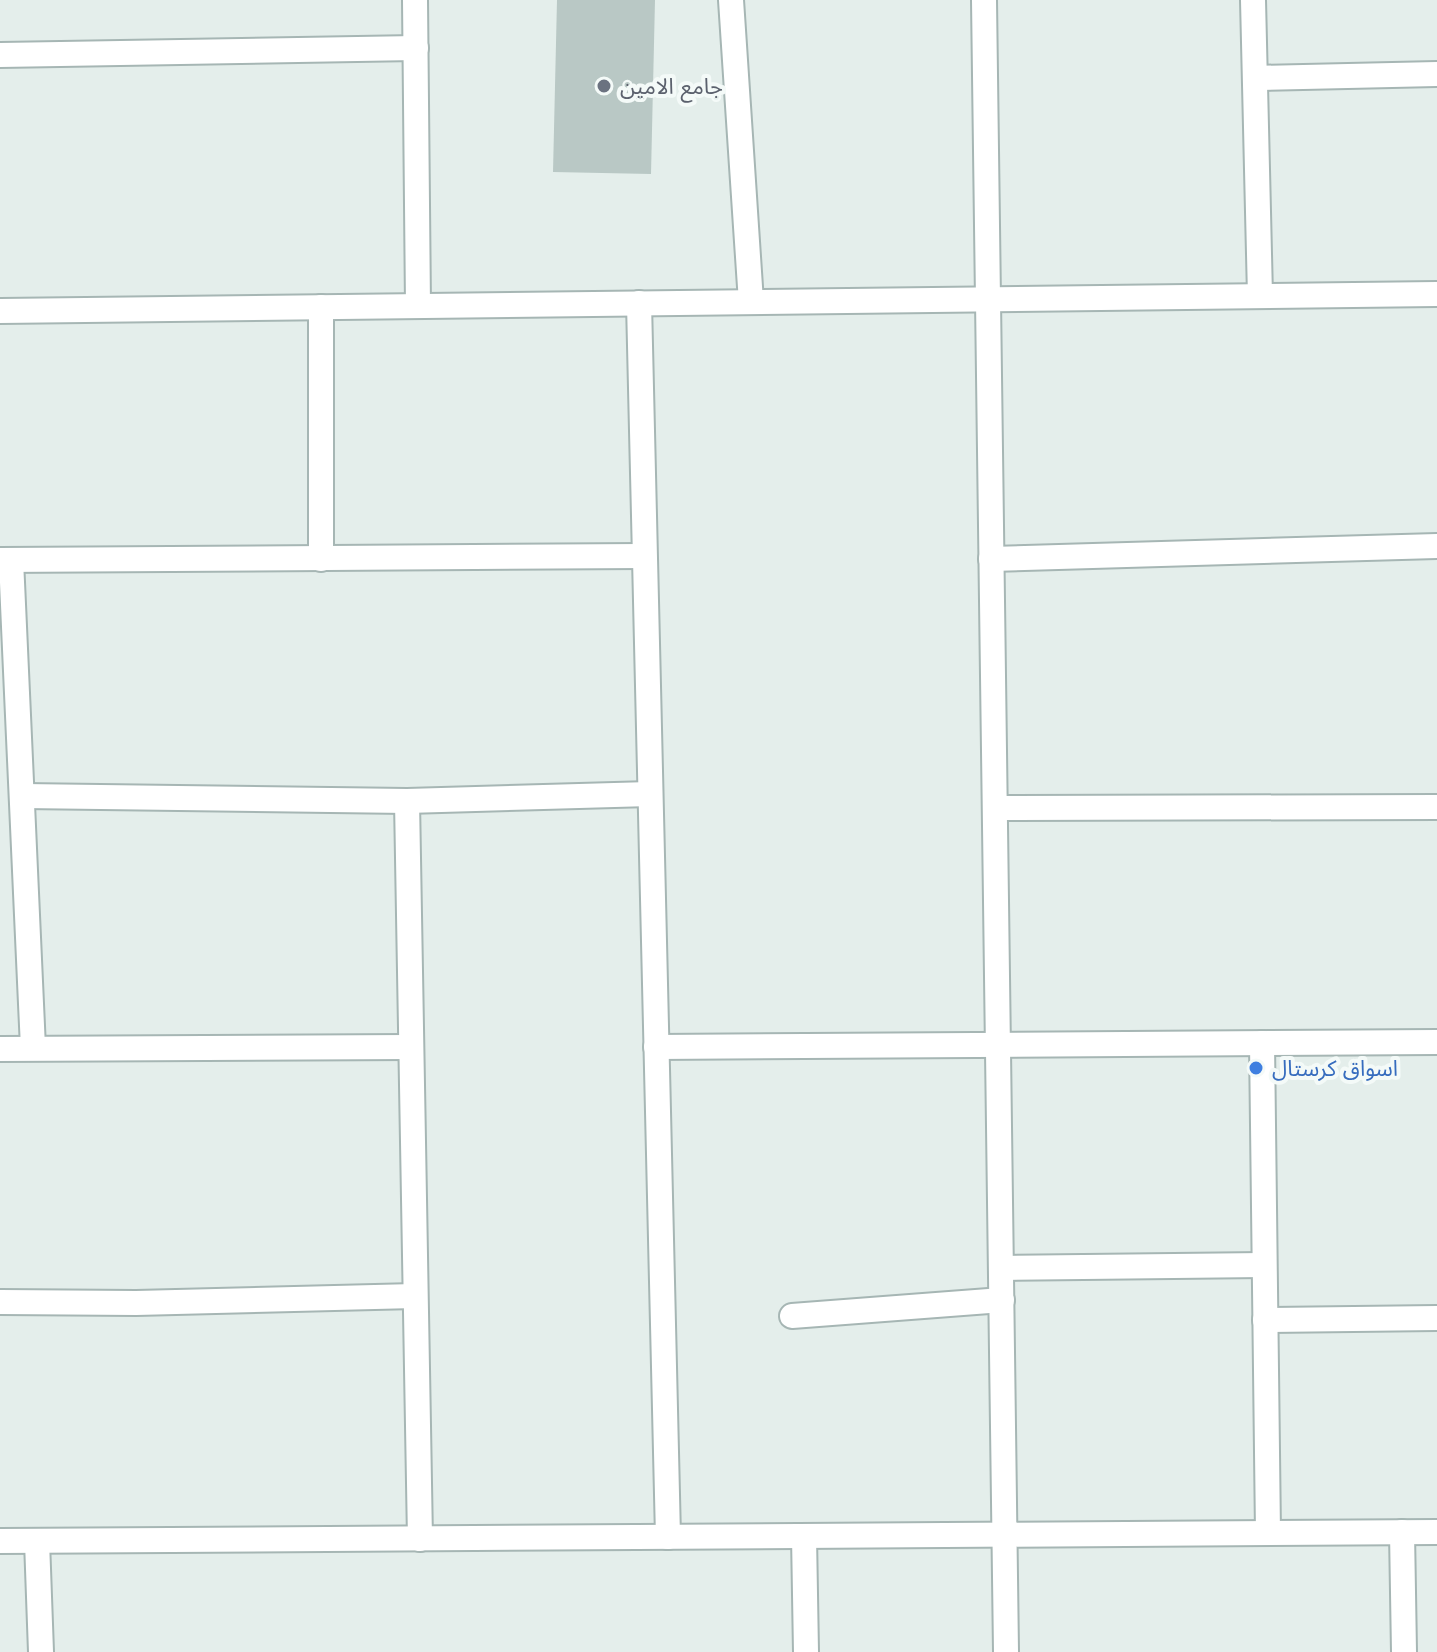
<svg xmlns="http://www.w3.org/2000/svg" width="1437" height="1652" font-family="Jost,'Noto Sans Arabic',sans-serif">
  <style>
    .building { fill: #b9c8c5 }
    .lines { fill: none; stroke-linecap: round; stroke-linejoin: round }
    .minor-casing { stroke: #a6b6b4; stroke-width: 28 }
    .minor { stroke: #fff; stroke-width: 24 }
    .worship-dot { fill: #6b7280; stroke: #f4faf8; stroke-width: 3 }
    .shop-dot { fill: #3f7fe0; stroke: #f4faf8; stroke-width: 3 }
    .labels { text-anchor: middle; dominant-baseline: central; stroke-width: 8; stroke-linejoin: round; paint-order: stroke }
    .worship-label { font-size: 22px; fill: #5b616d; stroke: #f4faf8; text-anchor: start }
    .shop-label { font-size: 22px; fill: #366cbe; stroke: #f4faf8; text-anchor: start }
  </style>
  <rect width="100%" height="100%" fill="#e4eeeb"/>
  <!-- building -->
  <path class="building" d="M557,0H655L651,174L553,172Z"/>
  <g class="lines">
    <defs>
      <g id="minor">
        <path d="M415,0L418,306"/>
        <path d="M731,0L751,302"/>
        <path d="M984,0L1006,1652"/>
        <path d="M1253,0L1260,296"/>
        <path d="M0,55L416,48"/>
        <path d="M1255,78L1437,74"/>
        <path d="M639,303L668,1537"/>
        <path d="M321,307V559"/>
        <path d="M0,311L1437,294"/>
        <path d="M991,559L1437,546"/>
        <path d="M0,560L644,556"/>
        <path d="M11,560L33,1048"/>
        <path d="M23,796L407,801L650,794"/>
        <path d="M407,801L420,1539"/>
        <path d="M995,808L1437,807"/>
        <path d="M1262,1043L1268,1533"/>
        <path d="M656,1047L1437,1042"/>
        <path d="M0,1049L411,1047"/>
        <path d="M1001,1268L1264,1265"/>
        <path d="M0,1302L136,1303L415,1296"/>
        <path d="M792,1316L1002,1300"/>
        <path d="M1265,1320L1437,1318"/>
        <path d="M1402,1532L1404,1652"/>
        <path d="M804,1536L806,1652"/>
        <path d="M0,1541L1437,1532"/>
        <path d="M37,1541L41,1652"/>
      </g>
    </defs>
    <!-- minor casing -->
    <use href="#minor" class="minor-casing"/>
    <!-- minor -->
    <use href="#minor" class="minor"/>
  </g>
  <!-- markers -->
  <circle class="worship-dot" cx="604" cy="86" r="8"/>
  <circle class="shop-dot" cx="1256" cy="1068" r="8"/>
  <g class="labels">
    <!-- worship labels -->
    <g class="worship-label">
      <text x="620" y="86">جامع الامين</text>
    </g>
    <!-- shop labels -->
    <g class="shop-label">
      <text x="1272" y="1068">اسواق كرستال</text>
    </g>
  </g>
</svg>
